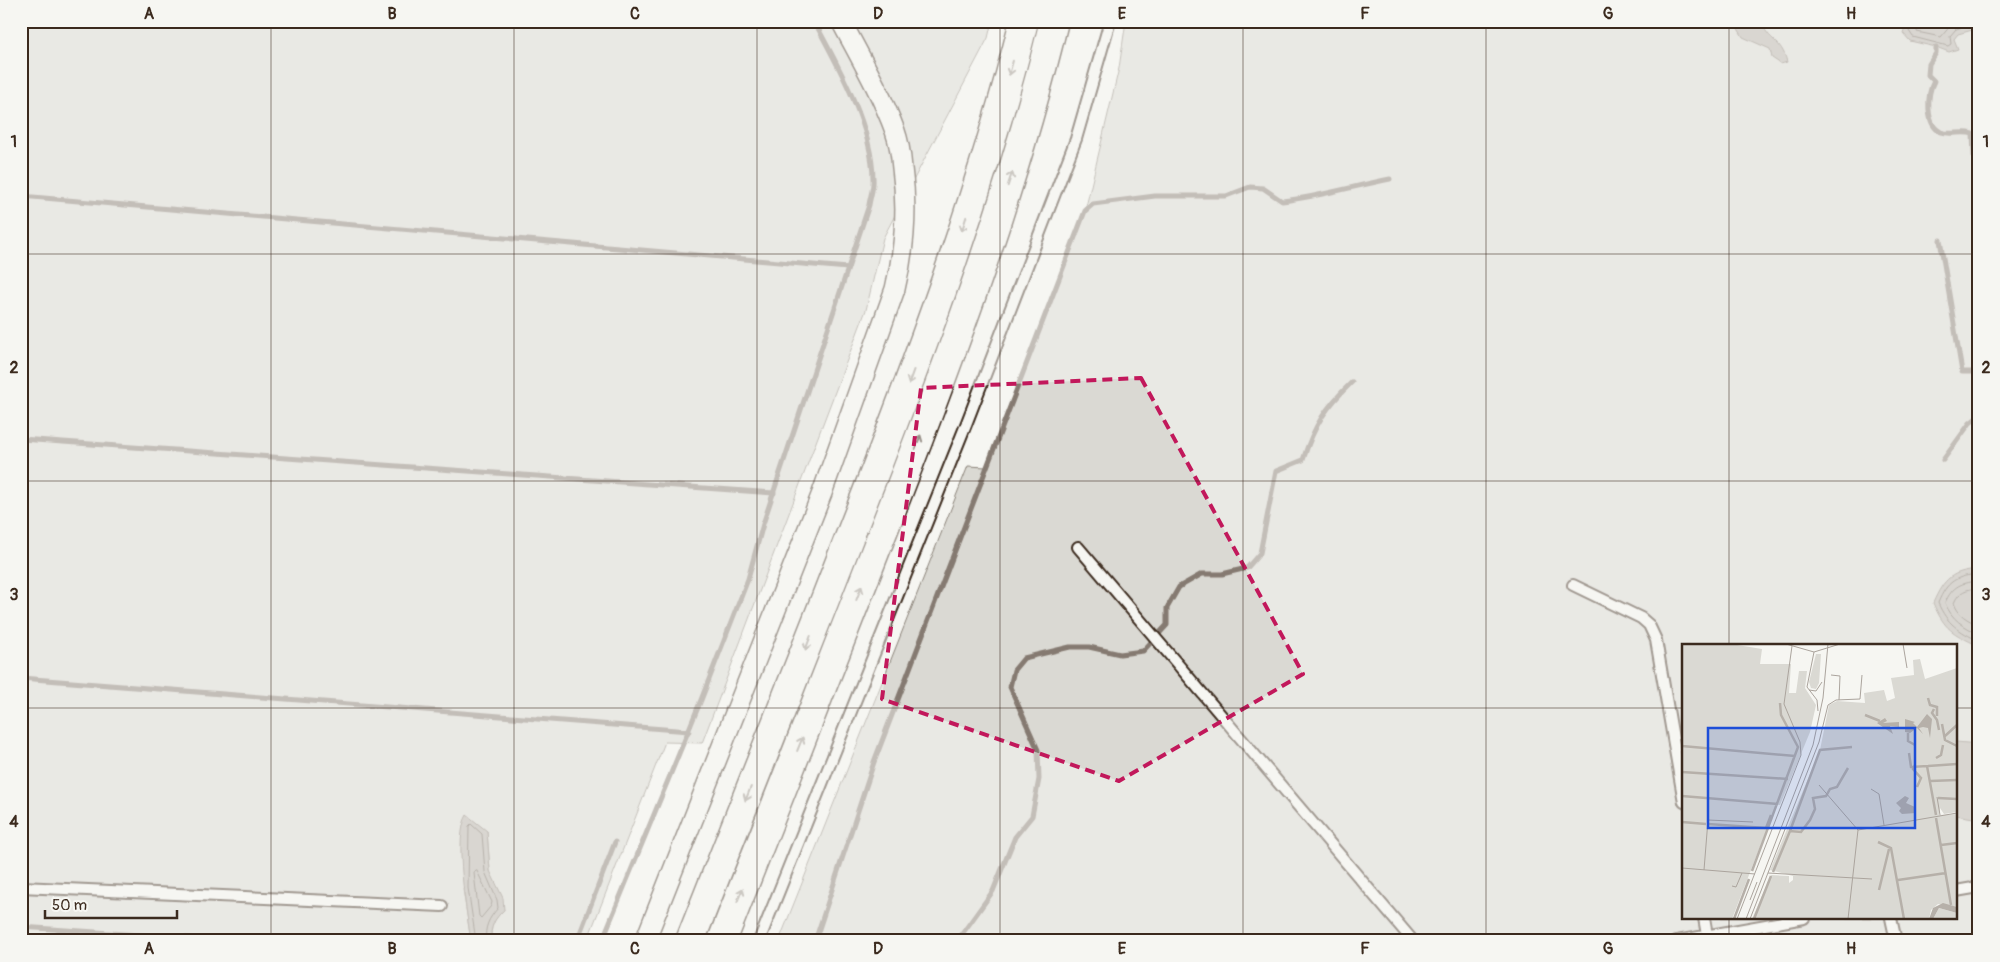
<svg xmlns="http://www.w3.org/2000/svg" width="2000" height="962" font-family="Pangolin,sans-serif">
  <style>
    .green { fill: #dad9d3; stroke: #8a8278; fill-rule: evenodd }
    .water { fill: #b6b0a9; stroke: #857a71 }
    .lines { fill: none; stroke-linecap: round; stroke-linejoin: round }
    .shore { stroke: #6c6056; stroke-width: 1 }
    .stream { stroke: #857a71; stroke-width: 5 }
    .lane-casing { stroke: #3b2a1e; stroke-width: 14 }
    .street-casing { stroke: #3b2a1e; stroke-width: 22 }
    .highway-casing { stroke: #3b2a1e; stroke-width: 31 }
    .lane { stroke: #f6f6f2; stroke-width: 10 }
    .street { stroke: #f6f6f2; stroke-width: 19 }
    .highway { stroke: #f6f6f2; stroke-width: 28 }
    .oneway { stroke: #989088 }
    .marked { fill: none; stroke: #c2185b; stroke-width: 4; stroke-dasharray: 10 6; stroke-linejoin: round }
    .grid { fill: none; stroke: #3b2a1e; stroke-width: 1; stroke-opacity: 0.55 }
    .inset-river { fill: none; stroke: #b6b0a9; stroke-width: 2.5 }
    .inset-road { fill: none; stroke: #aba49d; stroke-width: 1 }
    .view { fill: #1d4ed8; fill-opacity: 0.15; stroke: #1d4ed8; stroke-width: 2.5 }
    .inset-edge { fill: none; stroke: #3b2a1e; stroke-width: 2.5 }
    .neatline { fill: none; stroke: #3b2a1e; stroke-width: 2 }
    .grid-label { font-size: 16px; text-anchor: middle; font-weight: bold; fill: #3b2a1e }
  </style>
  <rect width="100%" height="100%" fill="#f6f6f2"/>
  <filter id="ink" filterUnits="userSpaceOnUse"><feTurbulence type="fractalNoise" baseFrequency=".02" numOctaves="2"/><feDisplacementMap in="SourceGraphic" scale="10" xChannelSelector="R" yChannelSelector="G"/><feConvolveMatrix kernelMatrix="1 2 1 2 8 2 1 2 1" color-interpolation-filters="sRGB"/></filter>
  <g filter="url(#ink)">
    <!-- green -->
    <g class="green">
      <path d="M21,21H992L988,38L883,238L866,310L702,743L665,742L587,941H491C490,927 494,919 504,910L490,871L487,831L463,889L471,941H21Z"/>
      <path d="M1126,21H1979V941H779L968,466L986,467L1085,211L1119,68ZM1684,646H1956V918H1684Z"/>
    </g>
    <!-- water -->
    <g class="water">
      <path d="M1725,21H1761C1769,43 1781,38 1787,62L1781,64L1772,58L1770,49L1743,37L1736,25Z"/>
      <path d="M1907,21H1975L1976,29L1958,34L1954,39L1958,49L1949,52L1936,47L1910,41L1903,33Z"/>
      <path d="M1979,569V646C1952,633 1945,630 1933,603C1944,578 1952,571 1979,569Z"/>
      <path d="M1956,742L1979,744V819L1956,815Z"/>
      <path d="M467,815L487,831L490,871L503,898L504,910C494,919 490,927 491,941H471C467,914 453,837 467,815Z"/>
    </g>
    <g class="lines">
      <!-- shore -->
      <g class="shore">
        <path d="M1911,21L1909,31L1913,37L1948,46L1951,44L1950,36L1956,29L1969,25L1970,21"/>
        <path d="M1918,21L1917,32L1941,37L1951,25L1958,21"/>
        <path d="M1979,574C1956,576 1947,581 1938,603C1947,624 1959,631 1979,641"/>
        <path d="M1979,581C1962,582 1952,586 1945,603C1952,620 1963,626 1979,634"/>
        <path d="M1979,588C1966,589 1959,591 1954,603C1958,615 1967,620 1979,625"/>
        <path d="M477,871L492,902L491,906L481,918L479,916L474,873Z"/>
        <path d="M476,941L468,888L469,826L471,824L482,834L485,872L497,900L498,908C489,918 484,927 486,941"/>
      </g>
      <!-- stream -->
      <g class="stream">
        <path d="M1976,29L1979,31"/>
        <path d="M1936,47V53L1929,64L1928,75L1934,81C1927,94 1925,125 1941,132C1952,136 1962,130 1973,134L1974,156L1979,161"/>
        <path d="M21,196L848,268"/>
        <path d="M1940,240L1962,372H1979"/>
        <path d="M21,439L774,493"/>
        <path d="M1943,460L1970,423L1979,416"/>
        <path d="M21,678L689,731"/>
        <path d="M21,927L230,941"/>
        <path d="M577,941L615,842"/>
        <path d="M602,941L701,700L748,579L763,524L869,205C870,197 874,187 873,179C873,128 838,65 814,21"/>
        <path d="M815,941L874,762L1085,211L1093,204L1155,196H1226L1250,187L1263,188L1282,201C1319,197 1354,186 1390,179"/>
        <path d="M957,941L993,891L1015,837L1032,816L1039,779L1038,750L1010,687L1014,670L1024,658L1070,647H1089L1120,654L1143,651L1167,625V608L1179,587L1202,574H1222L1247,568L1260,553L1276,471L1303,460C1314,425 1326,407 1352,382"/>
      </g>
      <defs>
        <g id="lane">
          <path d="M1078,547L1413,941"/>
          <path d="M1573,585L1641,618L1649,625L1656,640L1684,802"/>
          <path d="M21,887L442,906"/>
          <path d="M1956,891L1979,887"/>
          <path d="M1704,918L1707,935"/>
          <path d="M1891,918L1896,941"/>
          <path d="M759,941L967,422L1076,139L1110,21"/>
          <path d="M1677,941L1804,918"/>
        </g>
        <path id="street" d="M645,941L822,493L895,289C905,248 908,210 902,168C901,156 899,142 895,131C881,93 860,57 841,21"/>
        <g id="highway">
          <path d="M690,941C749,791 809,642 867,492C927,338 984,182 1024,21"/>
          <path d="M722,941C776,804 831,666 884,529C949,363 1012,195 1054,21"/>
        </g>
      </defs>
      <!-- lane casing -->
      <use href="#lane" class="lane-casing"/>
      <!-- street casing -->
      <use href="#street" class="street-casing"/>
      <!-- highway casing -->
      <use href="#highway" class="highway-casing"/>
      <!-- lane -->
      <use href="#lane" class="lane"/>
      <!-- street -->
      <use href="#street" class="street"/>
      <!-- highway -->
      <use href="#highway" class="highway"/>
    </g>
    <!-- one-way arrows -->
    <defs><path id="oneway-shaft" d="M-6 0H5M1.5-3L5.5 0L1.5 3" fill="none" stroke-width="1.6" stroke-linecap="round" stroke-linejoin="round" transform="scale(1.25)"/></defs>
    <g class="oneway">
      <use href="#oneway-shaft" transform="translate(1011 68) rotate(105)"/>
      <use href="#oneway-shaft" transform="translate(1010 179) rotate(-72)"/>
      <use href="#oneway-shaft" transform="translate(964 224) rotate(108)"/>
      <use href="#oneway-shaft" transform="translate(911 377) rotate(110)"/>
      <use href="#oneway-shaft" transform="translate(918 442) rotate(-69)"/>
      <use href="#oneway-shaft" transform="translate(859 593) rotate(-69)"/>
      <use href="#oneway-shaft" transform="translate(808 643) rotate(111)"/>
      <use href="#oneway-shaft" transform="translate(800 744) rotate(-68)"/>
      <use href="#oneway-shaft" transform="translate(748 794) rotate(112)"/>
      <use href="#oneway-shaft" transform="translate(740 895) rotate(-68)"/>
    </g>
  </g>
  <!-- marked area -->
  <path d="M0 0H2000V962H0ZM1141,378L1303,674L1119,781L882,699L921,388Z" fill="#f6f6f2" fill-opacity=".55" fill-rule="evenodd"/>
  <path class="marked" d="M1141,378L1303,674L1119,781L882,699L921,388Z"/>
  <!-- grid -->
  <path class="grid" d="M271,21V941M514,21V941M757,21V941M1000,21V941M1243,21V941M1486,21V941M1729,21V646M21,254H1979M21,481H1979M21,708H1684M1956,708H1979M1729,918V941"/>
  <!-- overview -->
  <g transform="translate(1682 644)">
    <rect width="275" height="275" fill="#f6f6f2"/>
    <path d="M0,0H49L80,5L78,20H109L107,49H114L117,27H125L123,44L134,61L128,88L98,161H94L50,275H0ZM134,10H139L137,39L134,45L129,44L127,38ZM238,15L243,35L275,24V168L262,170L258,164L257,171L275,170V263L256,260L249,266L247,275H70L89,231L107,232V239L111,236V232L88,226L138,106L147,61L155,57L183,59L182,49L202,46L205,57L213,54L209,34L232,31L231,16ZM257,264L275,269V275H251Z" fill="#dad9d3"/>
    <path d="M245,70L250,75L248,94L246,84L241,83L237,84L241,90L235,84L228,89L223,88V75L233,78L231,79L235,83ZM203,74L205,77L201,79L217,78V83L208,82L211,90L195,79ZM223,152L227,154L224,159L233,163L234,169L220,170L217,167L219,164L214,159ZM261,259L275,263V269L257,264L251,275H247L251,264Z" fill="#b6b0a9"/>
    <path class="inset-river" d="M246,54L248,61L255,63V72M252,65L250,69L255,76L257,86M183,71L198,77M260,80L263,96L275,102M226,89V97L233,101M263,92L275,81M0,102L113,112M227,109L229,123L245,122L254,171M254,114L259,111L261,101M233,121L231,125L239,134L235,143M246,122L275,120M0,128L106,135M248,137L275,136M0,152L96,160M256,154L275,155M254,174L269,261M0,178L24,180M26,180L84,184L89,171M108,187L138,106L170,103M196,198L209,204L222,275M259,201L275,199M70,227L116,103L99,71L98,59M91,228L108,187L119,188L128,176L133,165L131,154L144,152L148,145L155,143L166,124M216,236L264,229M197,246L207,205M52,275L67,235M72,275L89,232"/>
    <path class="inset-road" d="M104,0L132,8L158,0M221,0L225,24M132,8L125,43L135,56L136,67M149,31L158,32L157,56M127,46L134,47L140,38M137,141L176,186L166,275M189,145L197,150L202,181M255,153L258,171M176,186L275,169M0,224L73,230M22,226L26,176L71,178M86,229L190,235M50,242L54,243L60,229M68,256L75,238M55,275L119,111L118,98L102,60L110,2M64,275L131,101L141,54L146,0M68,275L137,98L146,61L154,56L178,55L180,31"/>
    <path class="view" d="M26,84H233V184H26Z"/>
    <rect width="275" height="275" class="inset-edge"/>
  </g>
  <!-- margin -->
  <rect width="2000" height="962" fill="none" stroke="#f6f6f2" stroke-width="55"/>
  <!-- scale -->
  <path d="M45 910v8h132v-8" fill="none" stroke="#3b2a1e" stroke-width="2.5"/>
  <text x="52" y="910" font-size="15" fill="#3b2a1e" stroke="#f6f6f2" stroke-width="4" paint-order="stroke">50 m</text>
  <rect x="28" y="28" width="1944" height="906" class="neatline"/>
  <g class="grid-label">
    <text x="149" y="19">A</text>
    <text x="392" y="19">B</text>
    <text x="635" y="19">C</text>
    <text x="878" y="19">D</text>
    <text x="1122" y="19">E</text>
    <text x="1365" y="19">F</text>
    <text x="1608" y="19">G</text>
    <text x="1851" y="19">H</text>
    <text x="14" y="147">1</text>
    <text x="1986" y="147">1</text>
    <text x="14" y="373">2</text>
    <text x="1986" y="373">2</text>
    <text x="14" y="600">3</text>
    <text x="1986" y="600">3</text>
    <text x="14" y="827">4</text>
    <text x="1986" y="827">4</text>
    <text x="149" y="954">A</text>
    <text x="392" y="954">B</text>
    <text x="635" y="954">C</text>
    <text x="878" y="954">D</text>
    <text x="1122" y="954">E</text>
    <text x="1365" y="954">F</text>
    <text x="1608" y="954">G</text>
    <text x="1851" y="954">H</text>
  </g>
</svg>
